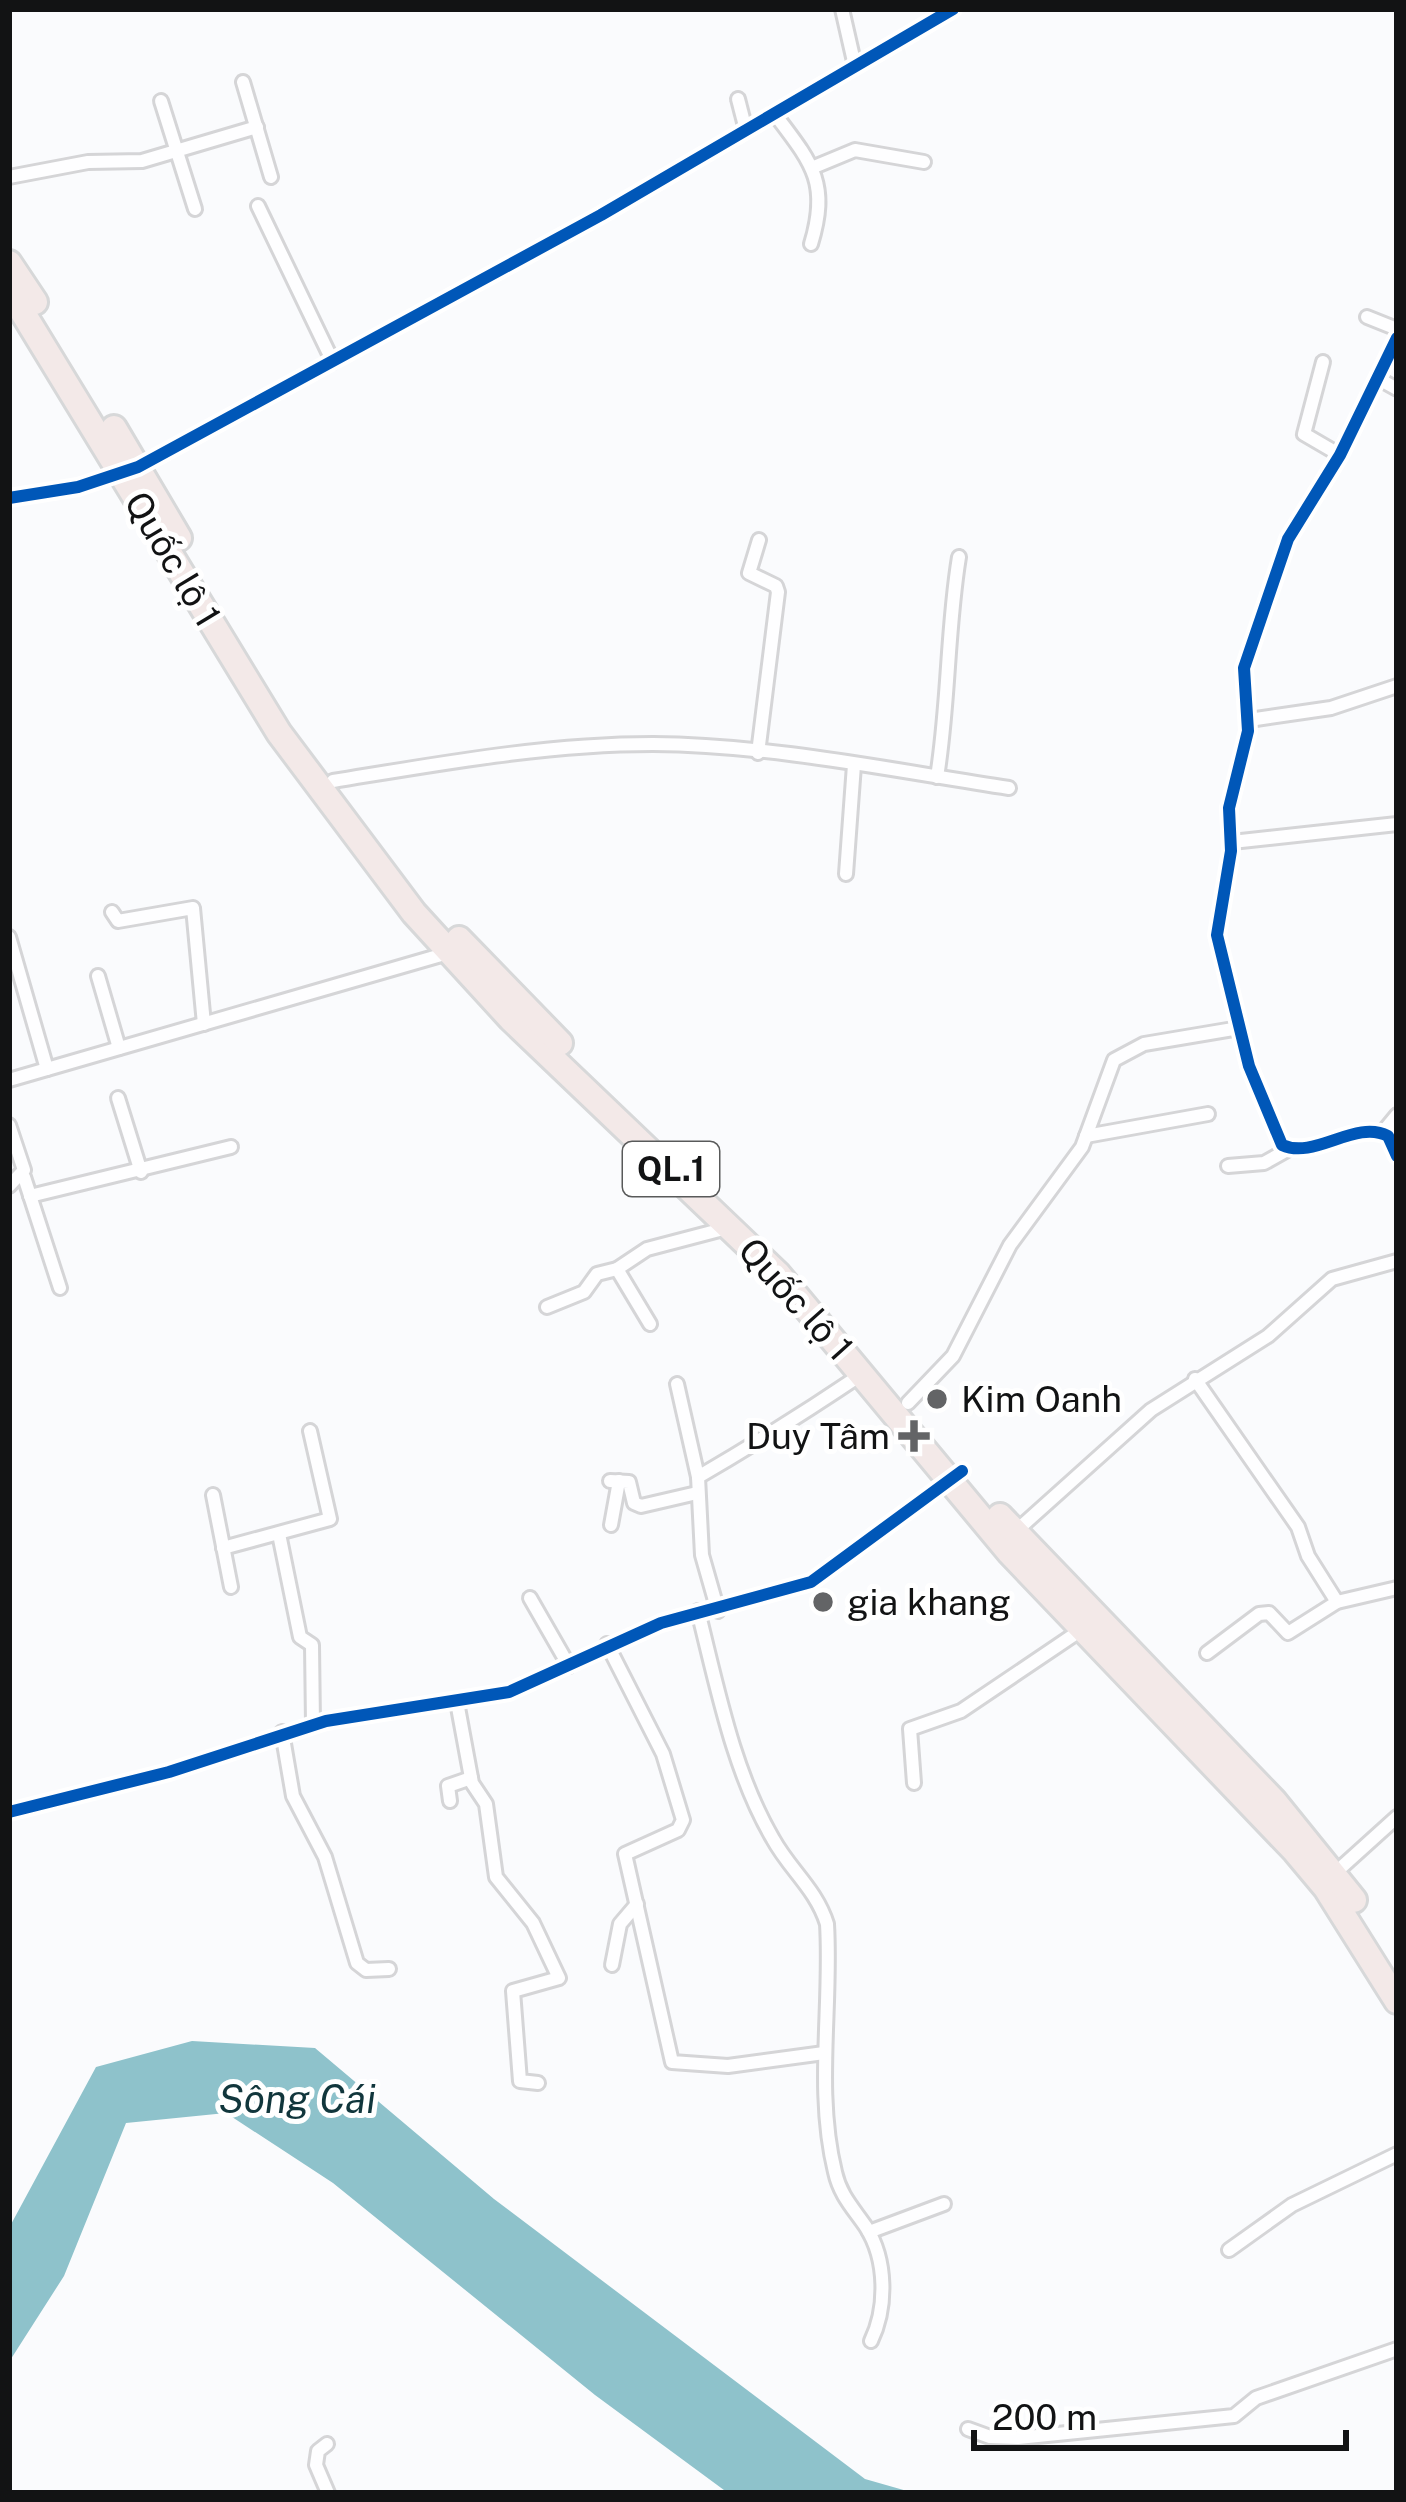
<svg xmlns="http://www.w3.org/2000/svg" width="1406" height="2502" font-family="'Public Sans',sans-serif">
  <style>
    .water { fill: #8ec2cb }
    .lines { fill: none; stroke-linecap: round; stroke-linejoin: round }
    .street-casing { stroke: #d5d5d7; stroke-width: 18 }
    .highway-casing { stroke: #d7d8d9; stroke-width: 30 }
    .street { stroke: #fefeff; stroke-width: 12 }
    .highway { stroke: #f3e9e8; stroke-width: 24 }
    .cycleway-casing { stroke: #fff; stroke-width: 20 }
    .cycleway { stroke: #0057b8; stroke-width: 12 }
    .poi-dot { fill: #636466; stroke: #fff; stroke-width: 4.5 }
    .labels { text-anchor: middle; dominant-baseline: central; stroke-width: 10; stroke-linejoin: round; paint-order: stroke }
    .shield { fill: #fff; stroke: #595a5a; stroke-width: 3 }
    .shield-label { font-size: 33px; font-weight: bold; fill: #121314 }
    .street-label { font-size: 36px; fill: #121314; stroke: #fff }
    .poi-label { font-size: 36px; fill: #121314; stroke: #fff; text-anchor: start }
    .water-label { font-size: 39px; font-style: italic; fill: #11363c; stroke: #fff }
  </style>
  <rect width="100%" height="100%" fill="#fafbfd"/>
  <!-- water -->
  <path class="water" d="M192,2041L315,2048L494,2199L865,2479L914,2493H728L595,2395L333,2183L226,2113L126,2123L64,2276L9,2362V2228L96,2067Z"/>
  <g class="lines">
    <defs>
      <g id="street">
        <path d="M842,9L855,66"/>
        <path d="M243,82L271,177"/>
        <path d="M738,99L746,130"/>
        <path d="M161,101L195,209"/>
        <path d="M774,113C811,162 830,182 811,244"/>
        <path d="M814,167L855,150L924,162"/>
        <path d="M9,177L88,162L142,161L257,127"/>
        <path d="M258,206L333,362"/>
        <path d="M1367,317L1397,329"/>
        <path d="M1397,338L1340,455L1288,539L1244,668L1248,731L1229,808L1231,851L1217,935L1249,1066L1282,1145C1315,1160 1355,1119 1388,1136L1397,1156"/>
        <path d="M1323,362L1304,434L1340,455"/>
        <path d="M1379,379L1397,389"/>
        <path d="M9,498L78,487L138,467L601,215L953,9"/>
        <path d="M1249,720L1331,708L1397,686"/>
        <path d="M758,753L778,592L776,586L749,573L759,540"/>
        <path d="M937,777C949,703 947,630 959,557"/>
        <path d="M333,781C438,764 546,744 653,744C772,745 891,770 1009,788"/>
        <path d="M1232,842L1397,824"/>
        <path d="M846,874L854,765"/>
        <path d="M112,912L118,921L193,908L204,1024"/>
        <path d="M9,937L47,1069"/>
        <path d="M98,976L119,1048"/>
        <path d="M9,1080L448,953"/>
        <path d="M118,1098L141,1172"/>
        <path d="M9,1125L24,1170L9,1186"/>
        <path d="M1383,1132L1397,1115"/>
        <path d="M1086,1136L1208,1114"/>
        <path d="M1228,1166L1264,1163L1289,1149"/>
        <path d="M24,1177L60,1288"/>
        <path d="M30,1196L231,1147"/>
        <path d="M617,1269L650,1324"/>
        <path d="M547,1307L584,1292L597,1274L617,1269L647,1249L727,1228"/>
        <path d="M1195,1379L1298,1527L1308,1556L1337,1602"/>
        <path d="M677,1384L698,1477"/>
        <path d="M908,1403L953,1356L1010,1245L1082,1147L1114,1060L1144,1044L1239,1028"/>
        <path d="M610,1481L629,1482L634,1503L641,1506L697,1493"/>
        <path d="M213,1495L231,1587"/>
        <path d="M611,1525L619,1481"/>
        <path d="M1015,1532L1151,1410L1268,1336L1332,1279L1397,1261"/>
        <path d="M279,1534L300,1637L312,1645L313,1724"/>
        <path d="M223,1548L330,1519L310,1431"/>
        <path d="M530,1598L569,1666"/>
        <path d="M698,1611C717,1686 733,1771 773,1839C790,1870 816,1889 827,1924C832,2006 815,2091 835,2172C840,2195 853,2208 866,2227C887,2260 887,2308 871,2341"/>
        <path d="M718,1611L702,1555L698,1477C753,1445 807,1411 862,1374"/>
        <path d="M607,1644L663,1754L683,1820L678,1830L625,1854L672,2062L728,2066L824,2053"/>
        <path d="M1207,1653L1259,1614L1269,1613L1288,1633L1337,1602L1397,1588"/>
        <path d="M457,1702L472,1783L486,1804L496,1877L533,1923L559,1978L513,1991L520,2081L538,2083"/>
        <path d="M282,1732L293,1796L325,1857L357,1963L366,1970L389,1969"/>
        <path d="M914,1783L910,1729L961,1711L1081,1630"/>
        <path d="M450,1801L448,1786L471,1778"/>
        <path d="M9,1812L169,1772L326,1721L509,1692L661,1623L811,1582L962,1471"/>
        <path d="M1335,1873L1397,1817"/>
        <path d="M612,1965L620,1924L637,1904"/>
        <path d="M869,2232L944,2204"/>
        <path d="M1229,2250L1292,2205L1397,2154"/>
        <path d="M968,2429L990,2437L1018,2438L1234,2416L1256,2398L1397,2349"/>
        <path d="M327,2444L318,2451L316,2465L328,2493"/>
      </g>
      <g id="highway">
        <path d="M9,263L35,302"/>
        <path d="M9,290L279,733L414,913L511,1019L778,1274L1010,1553L1295,1851L1326,1888L1397,2001"/>
        <path d="M114,428L179,538"/>
        <path d="M459,939L560,1043"/>
        <path d="M1000,1516L1274,1801L1354,1900"/>
      </g>
    </defs>
    <!-- street casing -->
    <use href="#street" class="street-casing"/>
    <!-- highway casing -->
    <use href="#highway" class="highway-casing"/>
    <!-- street -->
    <use href="#street" class="street"/>
    <!-- highway -->
    <use href="#highway" class="highway"/>
    <defs>
      <g id="cycleway">
        <path d="M1397,338L1340,455L1288,539L1244,668L1248,731L1229,808L1231,851L1217,935L1249,1066L1282,1145C1315,1160 1355,1119 1388,1136L1397,1156"/>
        <path d="M9,498L78,487L138,467L601,215L953,9"/>
        <path d="M9,1812L169,1772L326,1721L509,1692L661,1623L811,1582L962,1471"/>
      </g>
    </defs>
    <!-- cycleway casing -->
    <use href="#cycleway" class="cycleway-casing"/>
    <!-- cycleway -->
    <use href="#cycleway" class="cycleway"/>
  </g>
  <!-- markers -->
  <g class="poi-dot">
    <circle cx="937" cy="1399" r="12"/>
    <path d="M908 1418h12v12h12v12h-12v12h-12v-12h-12v-12h12z"/>
    <circle cx="823" cy="1602" r="12"/>
  </g>
  <g class="labels">
    <!-- shield labels -->
    <rect class="shield" x="623" y="1142" width="96" height="54" rx="9"/>
    <g class="shield-label">
      <text x="671" y="1169">QL.1</text>
    </g>
    <!-- street labels -->
    <g class="street-label">
      <text transform="translate(173 559) rotate(59)">Quốc lộ 1</text>
      <text transform="translate(796 1299) rotate(48)">Quốc lộ 1</text>
    </g>
    <!-- poi labels -->
    <g class="poi-label">
      <text x="961" y="1399">Kim Oanh</text>
      <text x="890" y="1436" text-anchor="end">Duy Tâm</text>
      <text x="847" y="1602">gia khang</text>
    </g>
    <!-- water labels -->
    <g class="water-label">
      <text x="297" y="2099">Sông Cái</text>
    </g>
  </g>
  <!-- border -->
  <rect width="1406" height="2502" fill="none" stroke="#121314" stroke-width="24"/>
  <!-- scale -->
  <path d="M974 2430v18h372v-18" fill="none" stroke="#121314" stroke-width="6"/>
  <text x="992" y="2430" font-size="36" fill="#121314" stroke="#ffffff" stroke-width="9" paint-order="stroke">200 m</text>
</svg>
